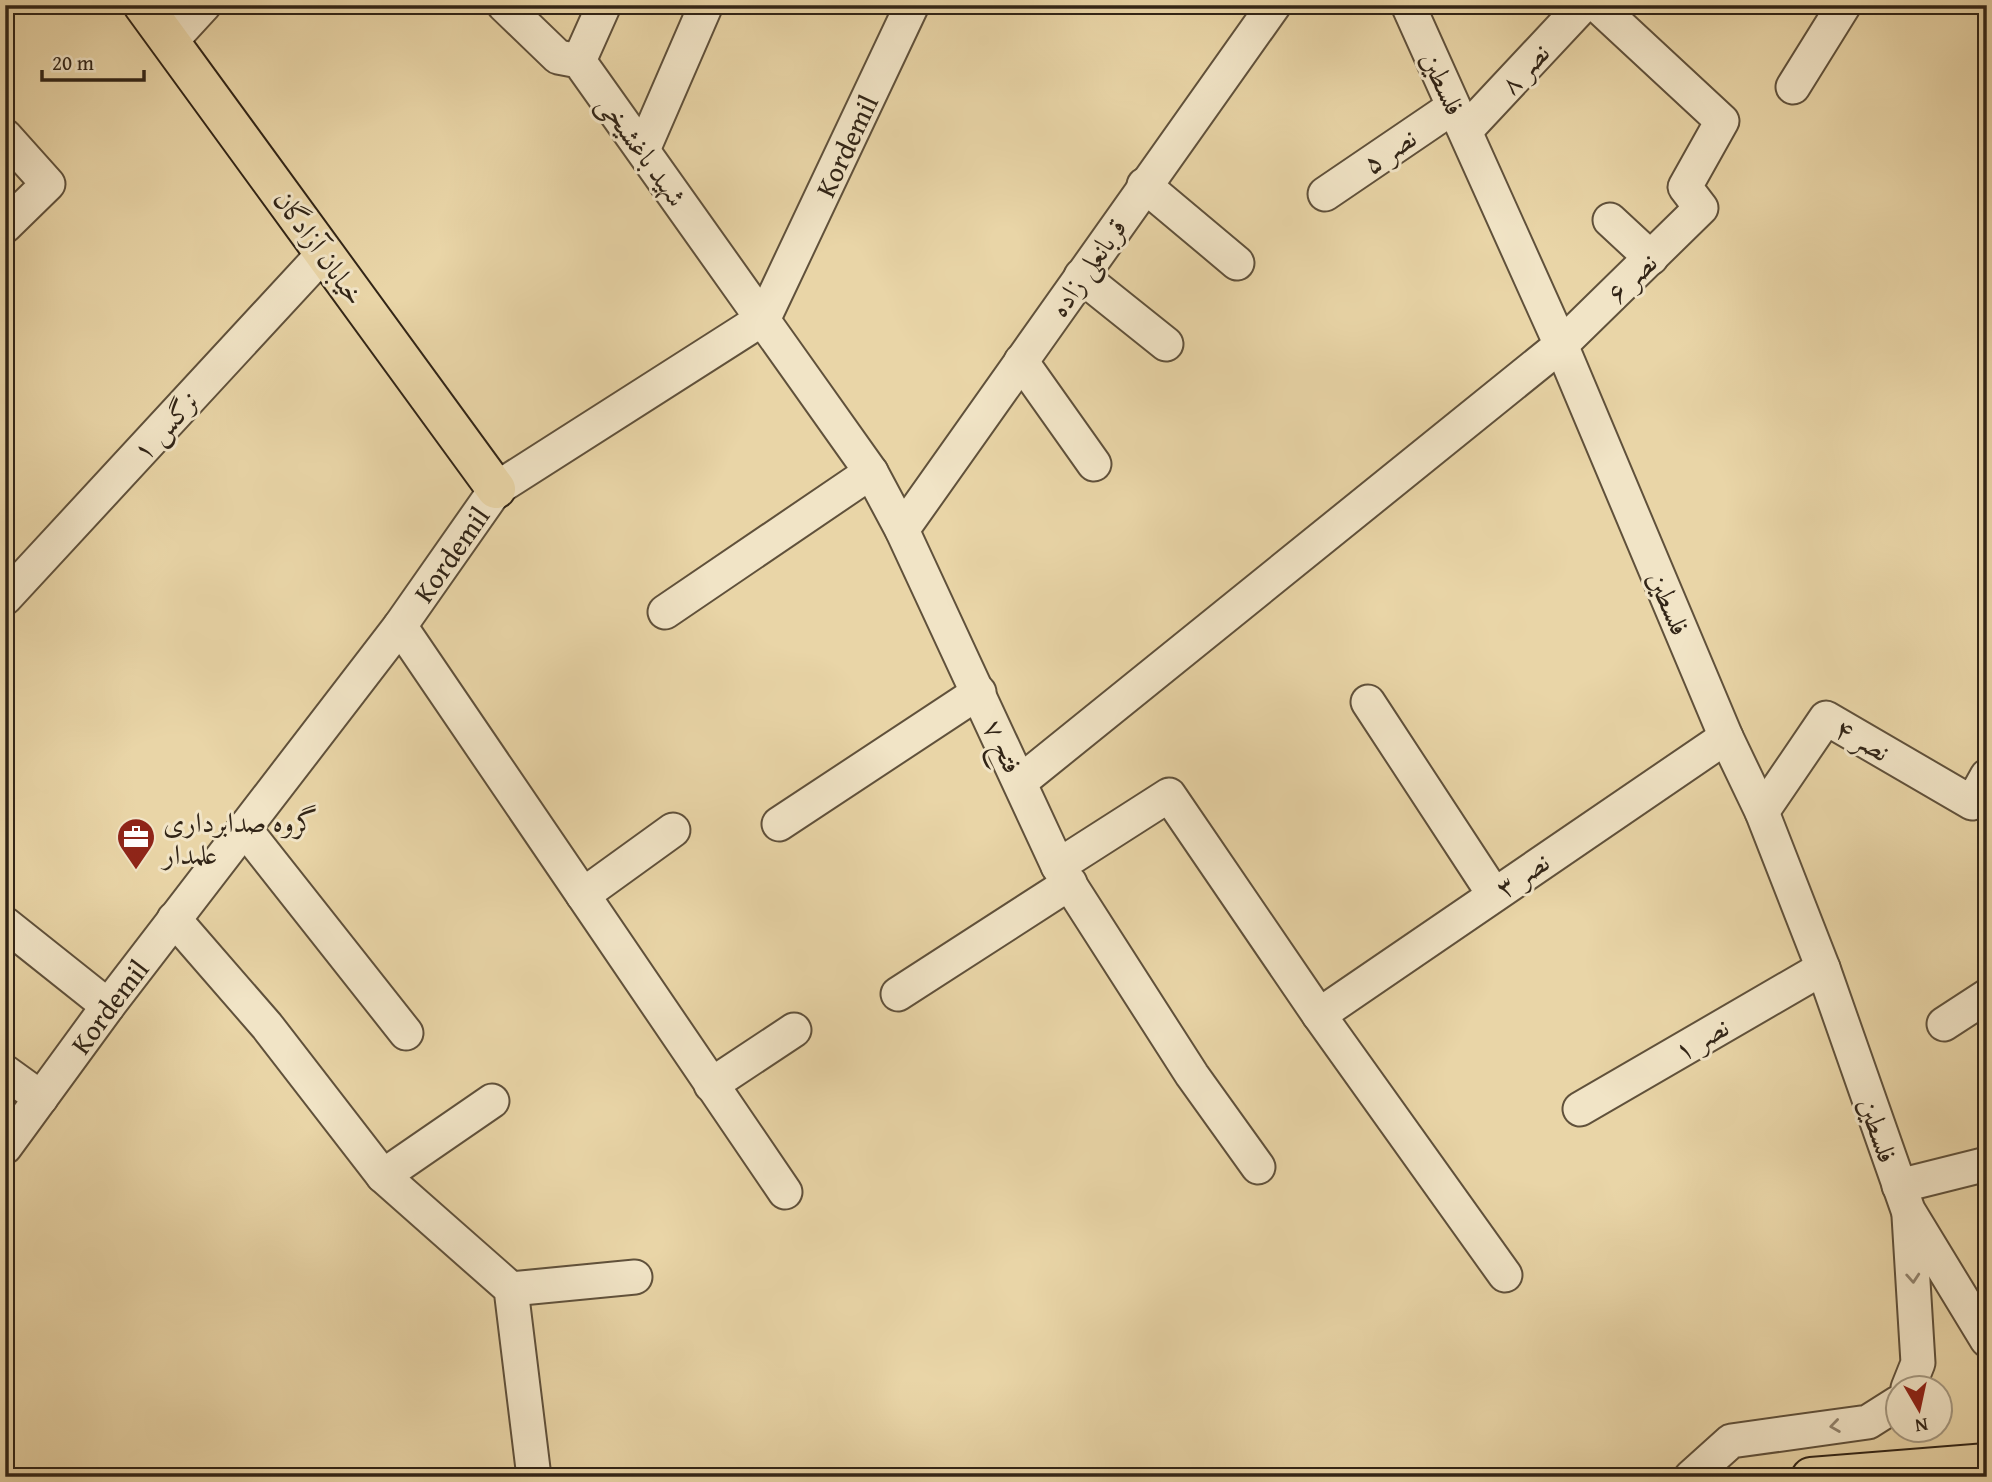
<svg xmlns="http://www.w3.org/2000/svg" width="1992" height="1482" font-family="'Gentium Book Plus',Amiri,serif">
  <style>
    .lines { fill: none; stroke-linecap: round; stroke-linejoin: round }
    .minor-casing { stroke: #60513b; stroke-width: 37 }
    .major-casing { stroke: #322517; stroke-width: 42 }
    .highway-casing { stroke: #322517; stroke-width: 42 }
    .minor { stroke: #f1e4c6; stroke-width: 33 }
    .major { stroke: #e9d5a7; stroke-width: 38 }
    .highway { stroke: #e9d5a7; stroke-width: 38 }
    .oneway { stroke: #92846e }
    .labels { text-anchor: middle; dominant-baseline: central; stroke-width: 6; stroke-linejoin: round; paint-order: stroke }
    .street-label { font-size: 28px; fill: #322517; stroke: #f1e4c6 }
    .poi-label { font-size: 28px; fill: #322517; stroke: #f1e4c6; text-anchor: start }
  </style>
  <rect width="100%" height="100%" fill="#e9d5a7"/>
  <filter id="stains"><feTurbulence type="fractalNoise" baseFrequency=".00286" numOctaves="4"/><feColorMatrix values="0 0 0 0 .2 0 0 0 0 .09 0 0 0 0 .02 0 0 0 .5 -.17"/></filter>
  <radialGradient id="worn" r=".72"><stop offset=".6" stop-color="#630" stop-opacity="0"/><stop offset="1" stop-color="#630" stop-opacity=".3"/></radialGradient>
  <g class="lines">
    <defs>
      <g id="minor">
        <path d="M504,5L558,57L579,61L871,472L902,530L1058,866L1192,1075L1258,1167"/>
        <path d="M1408,5L1561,345L1726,737L1762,812L1823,968L1908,1210L1987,1340"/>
        <path d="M170,42L204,5"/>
        <path d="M579,61L604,5"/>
        <path d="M1793,87L1844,5"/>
        <path d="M1466,130L1583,5"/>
        <path d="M5,136L48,184L5,226"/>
        <path d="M643,150L706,5"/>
        <path d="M1144,185L1237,263"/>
        <path d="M1325,194L1453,107"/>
        <path d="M1610,220L1651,258"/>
        <path d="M1081,276L1166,344"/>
        <path d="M1021,361L1094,464"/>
        <path d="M902,530L1274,5"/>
        <path d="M5,598L325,252"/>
        <path d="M665,612L871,472"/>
        <path d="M400,626L785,1192"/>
        <path d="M1368,702L1493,893"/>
        <path d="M1020,782L1561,345L1701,208L1685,187L1722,121L1597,5"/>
        <path d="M1762,812L1826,718L1972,803L1987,776"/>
        <path d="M779,824L979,692"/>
        <path d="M244,828L406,1033"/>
        <path d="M1058,866L1169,795L1319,1015L1505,1275"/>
        <path d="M583,895L673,830"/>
        <path d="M174,919L267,1026L383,1176L511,1289L534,1477"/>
        <path d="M5,924L108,1006"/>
        <path d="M898,994L1070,883"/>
        <path d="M1319,1015L1726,737"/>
        <path d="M1944,1024L1987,996"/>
        <path d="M5,1072L41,1098"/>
        <path d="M711,1085L794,1030"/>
        <path d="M1580,1109L1823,968"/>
        <path id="s1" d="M5,1147L108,1006L400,626L496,489L764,318L912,5"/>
        <path d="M383,1176L492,1101"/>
        <path d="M1899,1186L1987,1164"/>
        <path d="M511,1289L635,1277"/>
        <path d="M1908,1388L1918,1363L1909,1216"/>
        <path d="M1691,1477L1731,1441L1868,1422L1898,1403"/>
      </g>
      <path id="major" d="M143,5L496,489"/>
      <path id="highway" d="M1811,1477L1987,1463"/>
    </defs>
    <!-- minor casing -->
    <use href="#minor" class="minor-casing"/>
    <!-- major casing -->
    <use href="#major" class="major-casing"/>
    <!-- highway casing -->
    <use href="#highway" class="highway-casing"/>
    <!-- minor -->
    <use href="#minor" class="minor"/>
    <!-- major -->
    <use href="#major" class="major"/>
    <!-- highway -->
    <use href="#highway" class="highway"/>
  </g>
  <!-- one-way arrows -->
  <defs><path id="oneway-chevron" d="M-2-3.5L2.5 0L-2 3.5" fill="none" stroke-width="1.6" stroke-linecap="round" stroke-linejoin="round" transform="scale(1.75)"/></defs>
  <g class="oneway">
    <use href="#oneway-chevron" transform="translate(1913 1278) rotate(86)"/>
    <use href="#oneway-chevron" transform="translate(1835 1426) rotate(172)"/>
  </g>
  <!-- icons -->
  <defs>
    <symbol id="office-pin" viewBox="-11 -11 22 30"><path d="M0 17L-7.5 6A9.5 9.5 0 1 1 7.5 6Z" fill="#8f2418" stroke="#f1e4c6"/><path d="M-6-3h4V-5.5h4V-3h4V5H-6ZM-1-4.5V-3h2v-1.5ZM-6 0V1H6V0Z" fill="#fff"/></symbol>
  </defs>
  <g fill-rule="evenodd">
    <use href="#office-pin" x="114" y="815" width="44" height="60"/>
  </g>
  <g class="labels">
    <!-- street labels -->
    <g class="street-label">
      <text transform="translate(1524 68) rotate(-47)">نصر ۸</text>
      <text transform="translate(1444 83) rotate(65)">فلسطین</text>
      <text stroke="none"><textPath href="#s1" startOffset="1330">Kordemil</textPath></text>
      <text transform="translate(643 150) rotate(54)">شهید باغشیخی</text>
      <text transform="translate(1389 150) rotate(-34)">نصر ۵</text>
      <text transform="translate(320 247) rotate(54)">خیابان آزادگان</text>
      <text transform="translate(1087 267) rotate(-55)">قربانعلی زاده</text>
      <text transform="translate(1631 277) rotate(-44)">نصر ۶</text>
      <text transform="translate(165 425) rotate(-47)">نرگس ۱</text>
      <text stroke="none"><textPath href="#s1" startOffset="742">Kordemil</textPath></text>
      <text transform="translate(1670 603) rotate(67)">فلسطین</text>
      <text transform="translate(1863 739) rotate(30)">نصر ۴</text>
      <text transform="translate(1004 746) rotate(65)">فتح ۷</text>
      <text transform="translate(1522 874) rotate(-34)">نصر ۳</text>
      <text stroke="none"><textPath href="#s1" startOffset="175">Kordemil</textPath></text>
      <text transform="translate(1701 1038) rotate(-30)">نصر ۱</text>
      <text transform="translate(1879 1130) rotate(71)">فلسطین</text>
    </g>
    <!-- poi labels -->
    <g class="poi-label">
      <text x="163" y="821">گروه صدابرداری<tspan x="163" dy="32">علمدار</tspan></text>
    </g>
  </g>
  <!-- margin -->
  <rect width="1992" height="1482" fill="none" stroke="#e9d5a7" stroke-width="28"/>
  <rect x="7" y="7" width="1978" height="1468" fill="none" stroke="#322517" stroke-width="3.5"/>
  <rect x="14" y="14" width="1964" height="1454" fill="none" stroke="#322517" stroke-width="2"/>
  <!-- north arrow -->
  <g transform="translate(1919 1409) rotate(171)"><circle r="33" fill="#f1e4c6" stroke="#a59880" stroke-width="2"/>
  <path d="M0-5L12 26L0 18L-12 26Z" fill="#8f2418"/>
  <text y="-10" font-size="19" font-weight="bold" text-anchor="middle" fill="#322517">N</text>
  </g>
  <!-- scale -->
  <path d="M42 70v10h102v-10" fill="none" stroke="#322517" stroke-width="3.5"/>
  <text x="52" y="70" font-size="21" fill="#322517" stroke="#f1e4c6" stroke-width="5" paint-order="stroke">20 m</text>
  <rect width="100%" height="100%" filter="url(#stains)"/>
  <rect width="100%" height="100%" fill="url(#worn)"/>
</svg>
